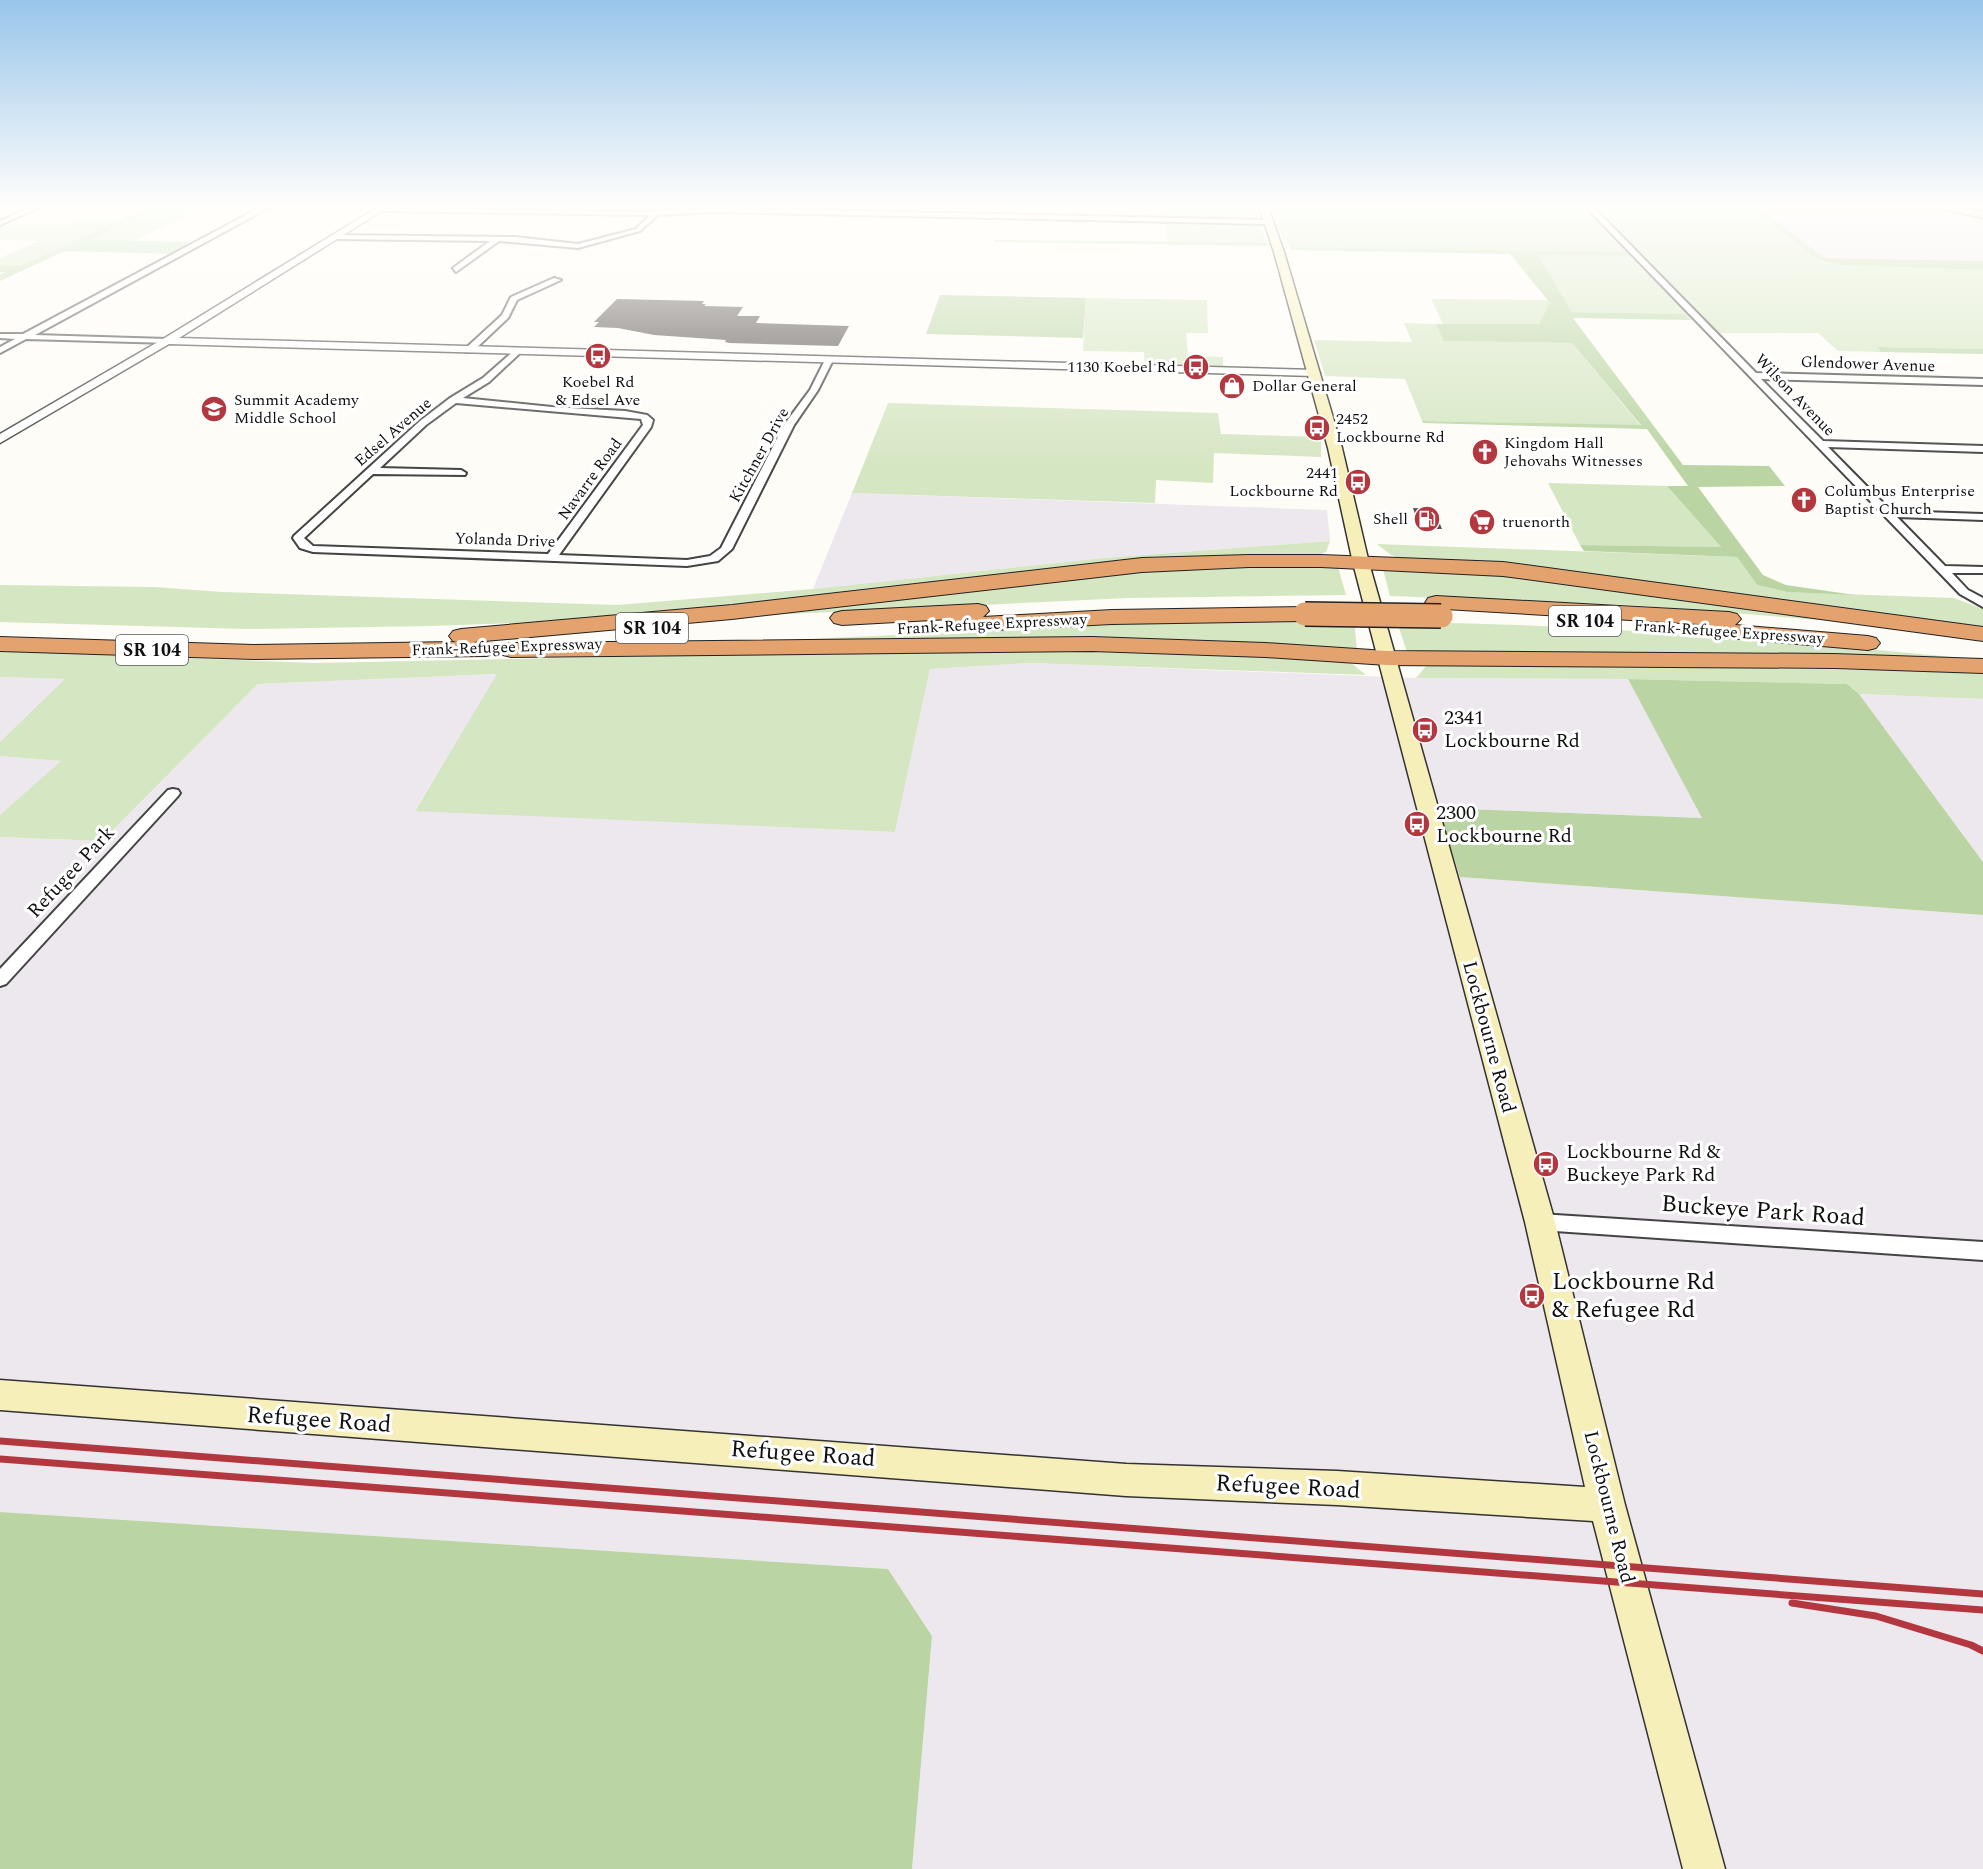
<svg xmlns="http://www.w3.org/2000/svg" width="1983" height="1869" font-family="Spectral,serif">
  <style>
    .industrial { fill: #ede7ee }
    .green { fill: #d5e6c2 }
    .forest { fill: #bad5a3 }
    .building { fill: #59524e }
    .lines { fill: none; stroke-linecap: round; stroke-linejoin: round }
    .minor-casing { stroke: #444; stroke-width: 4 }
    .tertiary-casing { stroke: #444; stroke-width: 3 }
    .secondary-casing { stroke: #333; stroke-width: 3 }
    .primary-casing { stroke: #222; stroke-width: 3 }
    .motorway-casing { stroke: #222; stroke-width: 2 }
    .minor { fill: #fff; fill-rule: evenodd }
    .tertiary { fill: #fff; fill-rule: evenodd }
    .secondary { fill: #f6efb9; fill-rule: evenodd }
    .primary { fill: #eace7a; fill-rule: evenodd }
    .motorway { fill: #e4a36e; fill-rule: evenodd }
    .rail { stroke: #b3373e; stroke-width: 7 }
    .motorway-bridge-casing { stroke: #222; stroke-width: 26; stroke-linecap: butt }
    .motorway-bridge { stroke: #e4a36e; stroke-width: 23 }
    .labels { text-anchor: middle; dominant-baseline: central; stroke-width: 6; stroke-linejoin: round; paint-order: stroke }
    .far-street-label { font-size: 16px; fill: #111; stroke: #fff }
    .far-poi-label { font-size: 16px; fill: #111; stroke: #fff; text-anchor: start }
    .shield { fill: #fff; stroke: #585858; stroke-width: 1.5 }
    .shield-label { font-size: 18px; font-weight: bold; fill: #111 }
    .poi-label { font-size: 20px; fill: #111; stroke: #fff; text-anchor: start }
    .street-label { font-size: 20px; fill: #111; stroke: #fff }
    .near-street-label { font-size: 24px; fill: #111; stroke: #fff }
    .near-poi-label { font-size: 24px; fill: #111; stroke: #fff; text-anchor: start }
  </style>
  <rect width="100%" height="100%" fill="#fefcf6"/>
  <!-- industrial -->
  <g class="industrial">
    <path d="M1758,207H1944L1983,214V261L1824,258Z"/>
    <path d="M852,493L1327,510L1330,541L1103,558L813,589Z"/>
    <path d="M1030,663L1416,678L1628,679L1703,818L1438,808L1460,877L1983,915V1869H912L932,1636L888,1569L0,1512V837L102,841L258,684L498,674L415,810L895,832L930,669Z"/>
    <path d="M0,677L66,679L0,742Z"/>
    <path d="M1859,694L1983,699V862Z"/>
    <path d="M0,756L62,761L0,815Z"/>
  </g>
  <!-- green -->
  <g class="green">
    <path d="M186,207H264L251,214L194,213L133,241L88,240L156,208L254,210Z"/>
    <path d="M1161,207H1256L1258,217L1249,220L1163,219Z"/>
    <path d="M1271,207H1584L1628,252L1290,247L1275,224Z"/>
    <path d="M1591,207H1752L1815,258L1837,265L1983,270V349L1878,347L1881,352L1838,351L1818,333H1717Z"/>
    <path d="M83,219L121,220L20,266L0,265V258L39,241L0,240V225H71Z"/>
    <path d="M1166,221L1248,223L1260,226L1266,242L1167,241Z"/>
    <path d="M1537,255L1632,256L1695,320H1690L1684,314L1572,312Z"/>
    <path d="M1086,298L1207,300L1208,333H1186L1188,356L1223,357V368L1145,366L1144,352L1083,351Z"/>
    <path d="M1431,299L1548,300L1550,303L1539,325L1443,324Z"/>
    <path d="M1404,323L1436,324L1445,341L1572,343L1641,426L1422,421L1405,379L1325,376L1314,340L1412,342Z"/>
    <path d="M888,403L1218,413L1221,434L1321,437V457L1214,453L1213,483L1156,480L1155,503L852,493Z"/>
    <path d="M1548,483L1667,486L1721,547L1580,545Z"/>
    <path d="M1330,541L1326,552L1315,556L1240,555L690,613L543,622L429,626L247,629L0,622V585L154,587L222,592L617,605L813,589L1103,558Z"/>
    <path d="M1377,544L1737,557L1757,585L1787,592L1954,598L1983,609V630L1404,559L1391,555Z"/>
    <path d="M1226,565L1338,567L1346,595L1128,598L745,616L990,585Z"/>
    <path d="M1383,569L1521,575L1871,624L1631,605L1390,596Z"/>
    <path d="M1197,621H1354L1357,650L790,643V640Z"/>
    <path d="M1397,622C1593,624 1788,641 1983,660L1407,652Z"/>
    <path d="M1007,649L1242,654L1350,662L1366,675L1030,663L930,669L895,832L415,811L497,674L258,684L102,841L0,837V815L61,761L0,756V742L65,679L0,677V651L316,663Z"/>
    <path d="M1446,662L1983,672V699L1859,694L1847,684L1628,679L1416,678L1427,665Z"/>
  </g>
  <!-- forest -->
  <g class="forest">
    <path d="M149,207L255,209L156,208L90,240L195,242L174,254L65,251L0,281V275L6,272H0V265L20,266Z"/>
    <path d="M1752,207H1758L1824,258L1983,261V270L1837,265L1815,258Z"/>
    <path d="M995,240L1266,242L1268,246L994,242Z"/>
    <path d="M1290,247L1628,252L1632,256L1538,255L1572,312L1684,314L1690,320L1573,318L1683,465L1769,466L1785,486L1698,487L1763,575L1786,585L1855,595L1787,592L1757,585L1737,557L1584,551L1580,545L1721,547L1667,486H1688L1647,429L1423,423L1422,421L1641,425L1572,343L1444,341L1436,324H1539L1550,303L1510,254L1291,250Z"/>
    <path d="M940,295L1086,298L1083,338L926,334Z"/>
    <path d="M1877,347L1983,349V354L1881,352Z"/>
    <path d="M1628,679L1847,684L1859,694L1983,862V915L1460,877L1438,808L1702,818Z"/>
    <path d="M0,1512L888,1569L932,1636L912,1869H0Z"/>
  </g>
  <!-- building -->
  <g class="building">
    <path d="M617,299L704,301L702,304H706L704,306L743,307L737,316H760L756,323L849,326L838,346L730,343L725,342L726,340L654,335L618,328L594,327L599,322H594Z"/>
    <path d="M1413,508L1434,509L1442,529H1420Z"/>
  </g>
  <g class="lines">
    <defs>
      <g id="minor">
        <path d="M31,207H40L0,225V221Z"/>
        <path d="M261,207H270L35,335L167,339H170V343L26,339L0,353V347L15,339L0,338V334H23Z"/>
        <path d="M379,207L641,212L655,211L660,208L663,211L713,208L1267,220L1270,222L1267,224L713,212L658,215L640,231L578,248L499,241L456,272L453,268L490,241L335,239L332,237L335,235L515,237L578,244L636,229L650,215L381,211L378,209Z"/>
        <path d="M1586,207H1593L1756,373L1983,379V385L1761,379L1823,441L1983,446V452L1828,447L1891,511L1983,514V520L1897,517L1945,566L1983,567V573H1952L1968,590L1983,598V607L1960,594Z"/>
        <path d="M554,278L561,280L517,300L508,318L472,352H466V348L502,315L511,297Z"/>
        <path d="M517,348L520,349V353L489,382L463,398L552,407L625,411L647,415L653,420L651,427L559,555L687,560L710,556L721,548L784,425L810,390L826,358L833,360L818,390L794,425L732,549L718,561L687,566L313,552L300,548L293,538L294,536L420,421L450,398L483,378ZM456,403L641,419L643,425L548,554L313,546L304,538L373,474L465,475L466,473L461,470L380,468L426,425Z"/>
        <path d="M173,789L178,790L180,793L178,796L6,984L0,986V969L168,790Z"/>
        <path d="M1540,1214L1983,1242V1260L1540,1230L1533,1228L1530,1222L1533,1216Z"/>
      </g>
      <path id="tertiary" d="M378,207H388L179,338L1314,370L1320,373L1314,376L169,344L0,443V434L163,339Z"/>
      <path id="secondary" d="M1259,207H1268L1284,252L1342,448L1369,563L1555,1222L1625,1505L1725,1869H1683L1593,1521L1337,1505L1126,1496L0,1410V1380L1126,1464L1337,1471L1585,1487L1525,1222L1353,563L1328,448L1274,252Z"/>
      <path id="primary" d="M1931,207H1957L1983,212V218Z"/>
      <g id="motorway">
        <path d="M1249,555H1321L1503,562L1983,627V641L1503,576L1321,567H1249L1142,572L732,619L473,642L494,644L498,649L494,654L486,656L254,659L0,651V637L254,645L457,642L453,641L449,636L453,631L461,629L732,605L1142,558Z"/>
        <path d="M1436,596L1729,612L1737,614L1741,619L1735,625L1868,636L1876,638L1880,643L1876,648L1868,650L1705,636L1697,634L1693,629L1698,624L1428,608L1425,603L1428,598Z"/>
        <path d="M978,604L986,606L989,611L983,617L1112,610L1305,607L1313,609L1317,614L1313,619L1305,621L1112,624L955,632L947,630L943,625L950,619L842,625L834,623L830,618L834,613L842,611Z"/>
        <path d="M1092,637L1265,643L1387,651L1834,654L1983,659V673L1834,668L1387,665L1265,657L1092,651L511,657L503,655L499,650L503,645L511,643Z"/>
      </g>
    </defs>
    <!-- minor casing -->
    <use href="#minor" class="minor-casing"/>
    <!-- tertiary casing -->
    <use href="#tertiary" class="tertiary-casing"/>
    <!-- secondary casing -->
    <use href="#secondary" class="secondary-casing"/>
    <!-- primary casing -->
    <use href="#primary" class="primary-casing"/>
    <!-- motorway casing -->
    <use href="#motorway" class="motorway-casing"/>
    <!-- minor -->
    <use href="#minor" class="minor"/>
    <!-- tertiary -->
    <use href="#tertiary" class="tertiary"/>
    <!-- secondary -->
    <use href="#secondary" class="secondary"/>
    <!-- primary -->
    <use href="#primary" class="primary"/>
    <!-- motorway -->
    <use href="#motorway" class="motorway"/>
    <!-- rail -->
    <g class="rail">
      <path d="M0,1441L1983,1594"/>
      <path d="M0,1459L1983,1610"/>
      <path d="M1792,1603L1876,1616L1971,1645L1983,1651"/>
    </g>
    <defs>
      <path id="motorway-bridge" d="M1305,614L1441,616"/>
    </defs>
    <!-- motorway-bridge casing -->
    <use href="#motorway-bridge" class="motorway-bridge-casing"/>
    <!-- motorway-bridge -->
    <use href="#motorway-bridge" class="motorway-bridge"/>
  </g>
  <!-- sky -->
  <linearGradient id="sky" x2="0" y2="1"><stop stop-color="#98c5eb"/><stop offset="0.44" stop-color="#fffefb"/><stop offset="1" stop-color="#fffefb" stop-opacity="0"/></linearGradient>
  <rect width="1983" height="469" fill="url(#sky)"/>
  <!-- icons -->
  <defs>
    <symbol id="bus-disc" viewBox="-11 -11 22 22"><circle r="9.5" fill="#b3373e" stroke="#fff"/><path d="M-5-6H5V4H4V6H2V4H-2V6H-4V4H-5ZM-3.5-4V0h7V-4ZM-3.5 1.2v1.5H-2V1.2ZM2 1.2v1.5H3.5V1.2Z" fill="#fff"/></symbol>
    <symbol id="shop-disc" viewBox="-11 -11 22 22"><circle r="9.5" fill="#b3373e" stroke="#fff"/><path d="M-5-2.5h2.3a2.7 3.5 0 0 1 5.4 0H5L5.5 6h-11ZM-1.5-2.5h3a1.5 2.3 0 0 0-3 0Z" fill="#fff"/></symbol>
    <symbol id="school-disc" viewBox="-11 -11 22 22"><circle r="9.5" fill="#b3373e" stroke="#fff"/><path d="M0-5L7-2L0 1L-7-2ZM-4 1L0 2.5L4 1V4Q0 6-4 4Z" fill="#fff"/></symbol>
    <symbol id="church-disc" viewBox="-11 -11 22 22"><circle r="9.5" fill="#b3373e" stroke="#fff"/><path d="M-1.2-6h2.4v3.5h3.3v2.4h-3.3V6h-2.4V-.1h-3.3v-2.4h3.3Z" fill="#fff"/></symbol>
    <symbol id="fuel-disc" viewBox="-11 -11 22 22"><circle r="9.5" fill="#b3373e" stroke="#fff"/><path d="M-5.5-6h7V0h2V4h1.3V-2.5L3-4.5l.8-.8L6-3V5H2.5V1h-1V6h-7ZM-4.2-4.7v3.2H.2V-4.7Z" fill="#fff"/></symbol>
    <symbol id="supermarket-disc" viewBox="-11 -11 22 22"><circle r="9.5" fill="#b3373e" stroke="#fff"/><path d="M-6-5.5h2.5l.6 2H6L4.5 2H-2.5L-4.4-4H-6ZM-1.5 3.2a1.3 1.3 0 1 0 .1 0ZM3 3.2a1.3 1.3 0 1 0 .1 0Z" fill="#fff"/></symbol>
  </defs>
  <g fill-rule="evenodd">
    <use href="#bus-disc" x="583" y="341" width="30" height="30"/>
    <use href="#bus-disc" x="1181" y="352" width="30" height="30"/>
    <use href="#shop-disc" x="1217" y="371" width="30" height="30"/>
    <use href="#school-disc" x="199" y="394" width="30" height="30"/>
    <use href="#bus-disc" x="1302" y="413" width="30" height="30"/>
    <use href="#church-disc" x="1470" y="437" width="30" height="30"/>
    <use href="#bus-disc" x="1343" y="467" width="30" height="30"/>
    <use href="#church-disc" x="1789" y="485" width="30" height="30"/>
    <use href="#fuel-disc" x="1412" y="504" width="30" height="30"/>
    <use href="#supermarket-disc" x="1467" y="507" width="30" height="30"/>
    <use href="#bus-disc" x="1410" y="715" width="30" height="30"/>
    <use href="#bus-disc" x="1402" y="809" width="30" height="30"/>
    <use href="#bus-disc" x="1531" y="1149" width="30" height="30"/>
    <use href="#bus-disc" x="1517" y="1281" width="30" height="30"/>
  </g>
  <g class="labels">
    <!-- far-street labels -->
    <g class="far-street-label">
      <text transform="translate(1868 364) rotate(2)">Glendower Avenue</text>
      <text transform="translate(1795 395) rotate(46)">Wilson Avenue</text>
      <text transform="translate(393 432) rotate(-41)">Edsel Avenue</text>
      <text transform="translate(759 455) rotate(-61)">Kitchner Drive</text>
      <text transform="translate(590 479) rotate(-54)">Navarre Road</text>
      <text transform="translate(505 540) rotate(2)">Yolanda Drive</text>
      <text transform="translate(992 624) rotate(-3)">Frank-Refugee Expressway</text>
      <text transform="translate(1729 632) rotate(4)">Frank-Refugee Expressway</text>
      <text transform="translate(507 647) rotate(-2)">Frank-Refugee Expressway</text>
    </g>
    <!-- far-poi labels -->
    <g class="far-poi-label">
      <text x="1176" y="367" text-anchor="end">1130 Koebel Rd</text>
      <text x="598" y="382" text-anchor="middle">Koebel Rd<tspan x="598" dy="18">&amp; Edsel Ave</tspan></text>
      <text x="1252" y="386">Dollar General</text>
      <text x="234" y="400">Summit Academy<tspan x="234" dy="18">Middle School</tspan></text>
      <text x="1336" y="419">2452<tspan x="1336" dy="18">Lockbourne Rd</tspan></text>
      <text x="1504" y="443">Kingdom Hall<tspan x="1504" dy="18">Jehovahs Witnesses</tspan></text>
      <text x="1338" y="473" text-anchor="end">2441<tspan x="1338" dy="18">Lockbourne Rd</tspan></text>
      <text x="1824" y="491">Columbus Enterprise<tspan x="1824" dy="18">Baptist Church</tspan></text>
      <text x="1408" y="519" text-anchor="end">Shell</text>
      <text x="1502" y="522">truenorth</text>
    </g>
    <!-- shield labels -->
    <g class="shield">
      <rect x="1549" y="606" width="72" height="30" rx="4.5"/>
      <rect x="616" y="613" width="72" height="30" rx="4.5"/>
      <rect x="116" y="635" width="72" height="30" rx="4.5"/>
    </g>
    <g class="shield-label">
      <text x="1585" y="621">SR 104</text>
      <text x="652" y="628">SR 104</text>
      <text x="152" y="650">SR 104</text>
    </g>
    <!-- poi labels -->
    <g class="poi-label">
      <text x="1444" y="718">2341<tspan x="1444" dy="23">Lockbourne Rd</tspan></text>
      <text x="1436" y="813">2300<tspan x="1436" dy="23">Lockbourne Rd</tspan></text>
      <text x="1566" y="1152">Lockbourne Rd &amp;<tspan x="1566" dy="23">Buckeye Park Rd</tspan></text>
    </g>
    <!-- street labels -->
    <g class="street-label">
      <text transform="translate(71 872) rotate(-47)">Refugee Park</text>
      <text transform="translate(1489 1037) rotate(75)">Lockbourne Road</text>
      <text transform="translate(1609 1507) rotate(76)">Lockbourne Road</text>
    </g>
    <!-- near-street labels -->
    <g class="near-street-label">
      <text transform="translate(1763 1211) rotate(4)">Buckeye Park Road</text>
      <text transform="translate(319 1420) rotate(4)">Refugee Road</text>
      <text transform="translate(803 1454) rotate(4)">Refugee Road</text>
      <text transform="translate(1288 1487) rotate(3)">Refugee Road</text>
    </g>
    <!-- near-poi labels -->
    <g class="near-poi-label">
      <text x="1552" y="1282">Lockbourne Rd<tspan x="1552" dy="28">&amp; Refugee Rd</tspan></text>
    </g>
  </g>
</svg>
